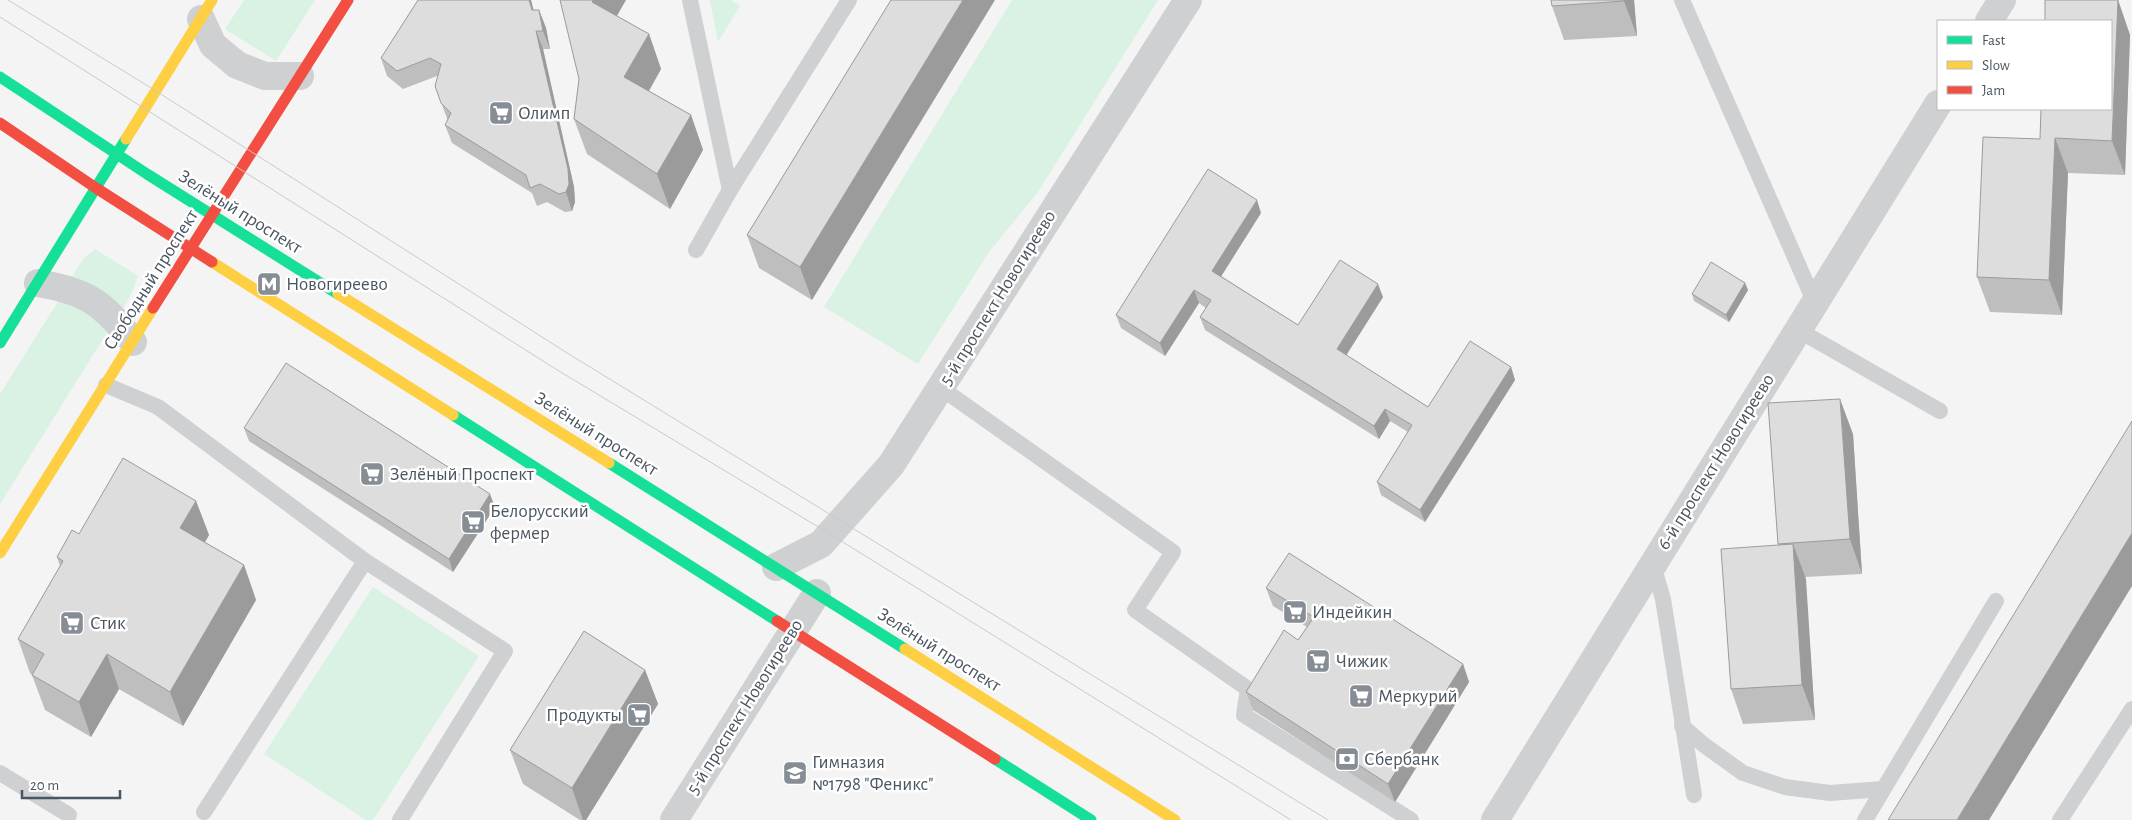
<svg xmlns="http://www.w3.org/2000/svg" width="2132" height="820" font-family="'Alegreya Sans',sans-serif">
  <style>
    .green { fill: #d9f2e3 }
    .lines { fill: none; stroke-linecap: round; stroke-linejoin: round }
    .lane { stroke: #ced0d2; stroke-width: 16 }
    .street { stroke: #ced0d2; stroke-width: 28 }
    .fast { stroke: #16e098; stroke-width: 11 }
    .slow { stroke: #ffcf43; stroke-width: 11 }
    .jam { stroke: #f24e42; stroke-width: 11 }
    .tram { stroke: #c9cacc; stroke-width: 1 }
    .wall { fill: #bebebf }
    .shaded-wall { fill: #9b9b9b }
    .building { fill: #ddddde; stroke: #9b9b9b }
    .labels { text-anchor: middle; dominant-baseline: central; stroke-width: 5; stroke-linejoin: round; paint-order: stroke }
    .poi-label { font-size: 19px; fill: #4a5661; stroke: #fff; text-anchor: start }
    .street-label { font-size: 19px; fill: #4a5661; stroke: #fff }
  </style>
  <rect width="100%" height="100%" fill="#f4f4f4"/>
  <!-- green -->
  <g class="green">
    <path d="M244,0H315L276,61L225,29Z"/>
    <path d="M710,0H731L740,6L718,42Z"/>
    <path d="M1012,0H1158L1038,192L989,252L918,364L824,307Z"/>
    <path d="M95,249L138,276L133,290L122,311L70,280L84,258Z"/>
    <path d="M59,300L87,311L108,331L0,504V394Z"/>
    <path d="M373,587L479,656L373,820H366L264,754Z"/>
  </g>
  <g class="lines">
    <!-- lane -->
    <g class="lane">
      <path d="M690,0L730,190"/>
      <path d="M1682,0L1815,303"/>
      <path d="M696,250L730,190L849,0"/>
      <path d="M1798,330L1940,411"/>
      <path d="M106,385L158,407L365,561"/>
      <path d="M941,388L1173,552L1135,610L1248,689L1244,715L1411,820"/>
      <path d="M1653,565L1663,599L1694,795"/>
      <path d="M1682,726L1704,745L1743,773L1785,787L1830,793L1883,789"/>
      <path d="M0,773L69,815"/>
      <path d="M204,812L365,561L505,651L400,820"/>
      <path d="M1865,820L1996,601"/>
      <path d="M2060,820L2132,709"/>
    </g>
    <!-- street -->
    <g class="street">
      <path d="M201,19L213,45L237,65L265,76H300"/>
      <path d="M1989,21L2002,0"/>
      <path d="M38,283C86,291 104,303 133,342"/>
      <path d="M776,567L821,544L891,465L1188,0"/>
      <path d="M674,820L817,593"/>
      <path d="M1495,820L1938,104"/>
    </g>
    <!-- fast -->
    <g class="fast">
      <path d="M0,77L147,174L338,294"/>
      <path d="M0,343L126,139"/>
      <path d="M453,415L777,621"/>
      <path d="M609,463L905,649"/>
      <path d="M995,759L1091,820"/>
    </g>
    <!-- slow -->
    <g class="slow">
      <path d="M126,139L212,0"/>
      <path d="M212,262L453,415"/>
      <path d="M338,294L609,463"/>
      <path d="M0,553L153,308"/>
      <path d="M905,649L1175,820"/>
    </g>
    <!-- jam -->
    <g class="jam">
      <path d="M0,123L96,188L212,262"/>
      <path d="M153,308L348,0"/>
      <path d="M777,621L995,759"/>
    </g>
    <!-- tram -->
    <g class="tram">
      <path d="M8,0L156,91L564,351L1328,820"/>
      <path d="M0,17L554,368L830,534L1291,820"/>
    </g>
  </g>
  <!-- wall -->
  <g class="wall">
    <path d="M418,0H531L533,10H539L546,28L550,49H543L574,187L575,202L572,211L565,212L547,202L537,206L532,193L452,143L445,125L448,121L435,86L438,77L437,76L403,89L387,76L381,58Z"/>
    <path d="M891,0L812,300L759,268L747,235Z"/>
    <path d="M1634,0L1637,36L1564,40L1552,6Z"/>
    <path d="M2118,0L2130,35L2125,175L2068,173L2062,315L1990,312L1977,277L2040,139Z"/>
    <path d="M617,16L649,34L661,69L649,91L691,115L703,150L670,209L587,154L574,119L579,79Z"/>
    <path d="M1261,213L1221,276L1298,325L1383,297L1346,355L1428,407L1511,367L1515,380L1425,522L1381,495L1377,482L1408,432L1390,421L1379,439L1205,330L1200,317L1206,308L1199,303L1165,356L1121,328L1116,315Z"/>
    <path d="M1745,283L1748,290L1729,322L1694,301L1692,294Z"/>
    <path d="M244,428L495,507L453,572L249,441Z"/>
    <path d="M1853,434L1862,574L1805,577L1815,720L1743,724L1731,689L1778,545V544Z"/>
    <path d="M196,501L209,535L205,542L244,565L256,600L183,726L119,689L91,737L45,710L32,675L30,673L18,639L60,566L57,557Z"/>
    <path d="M1266,588L1463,664L1469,682L1395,802L1253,710L1246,692L1298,640L1307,627L1273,606Z"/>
    <path d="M645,670L658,704L586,820H580L523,784L510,750Z"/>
  </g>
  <!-- shaded-wall -->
  <g class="shaded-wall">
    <path d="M529,0H531L538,28L532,10Z"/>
    <path d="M593,0H626L605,37L592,2Z"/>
    <path d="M963,0H995L812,300L800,267Z"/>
    <path d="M1624,0H1634L1637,36L1624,1Z"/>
    <path d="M2118,0L2130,35L2125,175L2112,141Z"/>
    <path d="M539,10L546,28L550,49L543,31Z"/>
    <path d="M536,31L543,49L574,187L575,202L572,211L566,192Z"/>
    <path d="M649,34L661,69L637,112L624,77Z"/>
    <path d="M691,115L703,150L670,209L657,174Z"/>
    <path d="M2055,138L2068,173L2062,315L2049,280Z"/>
    <path d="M1257,200L1261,213L1217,283L1212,271Z"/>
    <path d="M1745,283L1748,290L1729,322L1726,315Z"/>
    <path d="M1378,284L1383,297L1342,362L1337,349Z"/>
    <path d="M1194,290L1199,303L1165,356L1160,343Z"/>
    <path d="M1511,367L1515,380L1425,522L1420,510Z"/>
    <path d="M1840,399L1853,434L1862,574L1850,539Z"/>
    <path d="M1385,409L1390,421L1379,439L1374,426Z"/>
    <path d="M490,494L495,507L453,572L449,559Z"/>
    <path d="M196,501L209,535L193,563L180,528Z"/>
    <path d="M2132,533V586L1989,820H1957Z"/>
    <path d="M1793,544L1806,579L1815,720L1802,685Z"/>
    <path d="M244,565L256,600L183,726L170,692Z"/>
    <path d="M107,654L119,689L91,737L79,702Z"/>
    <path d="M1463,664L1469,682L1395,802L1388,784Z"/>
    <path d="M645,670L658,704L586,820H583L572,788Z"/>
  </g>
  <!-- building -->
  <g class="building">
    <path d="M418,0H529L532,10H539L543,31H536L568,169L569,184L566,192L559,194L540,184L530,188L526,175L445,125L451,113L441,103L435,86L441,64L430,58L397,71L381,58Z"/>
    <path d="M560,0H593L592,2L649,34L624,77L691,115L657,174L574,119L579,79Z"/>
    <path d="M891,0H963L800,267L747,235Z"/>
    <path d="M1551,0H1624V1L1552,6Z"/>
    <path d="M2045,0H2118L2112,141L2055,138L2049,280L1977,277L1983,137L2040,139L2041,109H2111V21H2045Z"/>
    <path d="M1208,169L1257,200L1212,271L1298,325L1340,260L1378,284L1337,349L1428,407L1470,341L1511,367L1420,510L1377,482L1412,425L1385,409L1374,426L1200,317L1211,300L1194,290L1160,343L1116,315Z"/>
    <path d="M1711,262L1745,283L1726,315L1692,294Z"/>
    <path d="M286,363L490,494L449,559L244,428Z"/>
    <path d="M1840,399L1850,539L1778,544L1768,403Z"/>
    <path d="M2132,421V533L1957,820H1888Z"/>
    <path d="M123,458L196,501L180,528L244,565L170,692L107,654L79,702L32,675L44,654L18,639L63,561L57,557L72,530L79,534Z"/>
    <path d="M1793,544L1802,685L1731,689L1721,549Z"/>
    <path d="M1289,553L1463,664L1388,784L1246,692L1284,630L1298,640L1314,617L1266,588Z"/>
    <path d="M584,631L645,670L572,788L510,750Z"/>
  </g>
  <!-- icons -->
  <defs>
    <symbol id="supermarket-square" viewBox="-11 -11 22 22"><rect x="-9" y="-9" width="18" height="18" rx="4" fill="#868d94" stroke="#fff"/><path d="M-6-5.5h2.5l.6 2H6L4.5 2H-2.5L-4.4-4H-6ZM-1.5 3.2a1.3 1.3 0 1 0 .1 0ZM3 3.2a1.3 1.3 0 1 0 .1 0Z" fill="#fff"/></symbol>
    <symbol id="metro-square" viewBox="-11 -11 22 22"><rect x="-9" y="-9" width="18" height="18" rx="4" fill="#868d94" stroke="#fff"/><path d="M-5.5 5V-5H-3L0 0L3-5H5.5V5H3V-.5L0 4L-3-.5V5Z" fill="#fff"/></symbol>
    <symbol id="bank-square" viewBox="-11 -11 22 22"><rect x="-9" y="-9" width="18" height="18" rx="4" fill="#868d94" stroke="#fff"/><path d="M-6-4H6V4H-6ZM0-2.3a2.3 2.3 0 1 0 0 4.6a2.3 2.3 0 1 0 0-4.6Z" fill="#fff"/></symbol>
    <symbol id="school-square" viewBox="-11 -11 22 22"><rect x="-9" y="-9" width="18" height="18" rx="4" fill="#868d94" stroke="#fff"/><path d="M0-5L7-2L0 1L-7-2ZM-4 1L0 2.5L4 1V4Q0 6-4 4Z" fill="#fff"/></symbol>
  </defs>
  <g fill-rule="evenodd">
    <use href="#supermarket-square" x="487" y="99" width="28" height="28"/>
    <use href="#metro-square" x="255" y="270" width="28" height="28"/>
    <use href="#supermarket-square" x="358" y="460" width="28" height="28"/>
    <use href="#supermarket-square" x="459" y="508" width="28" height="28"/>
    <use href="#supermarket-square" x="1281" y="598" width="28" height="28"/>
    <use href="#supermarket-square" x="58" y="609" width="28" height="28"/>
    <use href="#supermarket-square" x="1304" y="647" width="28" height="28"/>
    <use href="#supermarket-square" x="1347" y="682" width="28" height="28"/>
    <use href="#supermarket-square" x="625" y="701" width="28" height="28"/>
    <use href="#bank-square" x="1333" y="745" width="28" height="28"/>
    <use href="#school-square" x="781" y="759" width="28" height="28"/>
  </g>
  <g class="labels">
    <!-- poi labels -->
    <g class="poi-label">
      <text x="518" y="113">Олимп</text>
      <text x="286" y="284">Новогиреево</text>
      <text x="390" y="474">Зелёный Проспект</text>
      <text x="490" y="511">Белорусский<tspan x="490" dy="22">фермер</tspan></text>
      <text x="1312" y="612">Индейкин</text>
      <text x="90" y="623">Стик</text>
      <text x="1336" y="661">Чижик</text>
      <text x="1378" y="696">Меркурий</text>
      <text x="622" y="715" text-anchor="end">Продукты</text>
      <text x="1364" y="759">Сбербанк</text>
      <text x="812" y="762">Гимназия<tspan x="812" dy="22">№1798 "Феникс"</tspan></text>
    </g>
    <!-- street labels -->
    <g class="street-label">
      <text transform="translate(240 212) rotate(32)">Зелёный проспект</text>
      <text transform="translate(151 280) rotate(-58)">Свободный проспект</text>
      <text transform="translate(998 298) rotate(-58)">5-й проспект Новогиреево</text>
      <text transform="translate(596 434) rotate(32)">Зелёный проспект</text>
      <text transform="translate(1716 462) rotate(-58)">6-й проспект Новогиреево</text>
      <text transform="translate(939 650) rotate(32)">Зелёный проспект</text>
      <text transform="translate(745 707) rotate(-58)">5-й проспект Новогиреево</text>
    </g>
  </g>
  <!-- legend -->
  <rect x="1937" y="20" width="175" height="90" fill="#ffffff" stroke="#b7bbc0"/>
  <rect x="1947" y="36" width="25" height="8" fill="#16e098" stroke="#b7bbc0"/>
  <text x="1982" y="45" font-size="15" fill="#4a5661">Fast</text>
  <rect x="1947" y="61" width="25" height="8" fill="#ffcf43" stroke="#b7bbc0"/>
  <text x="1982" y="70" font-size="15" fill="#4a5661">Slow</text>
  <rect x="1947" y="86" width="25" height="8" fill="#f24e42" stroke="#b7bbc0"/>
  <text x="1982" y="95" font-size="15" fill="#4a5661">Jam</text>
  <!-- scale -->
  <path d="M22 790v8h98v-8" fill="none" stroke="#4a5661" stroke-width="2.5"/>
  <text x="30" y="790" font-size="15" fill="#4a5661" stroke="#ffffff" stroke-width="4" paint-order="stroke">20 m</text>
</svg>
